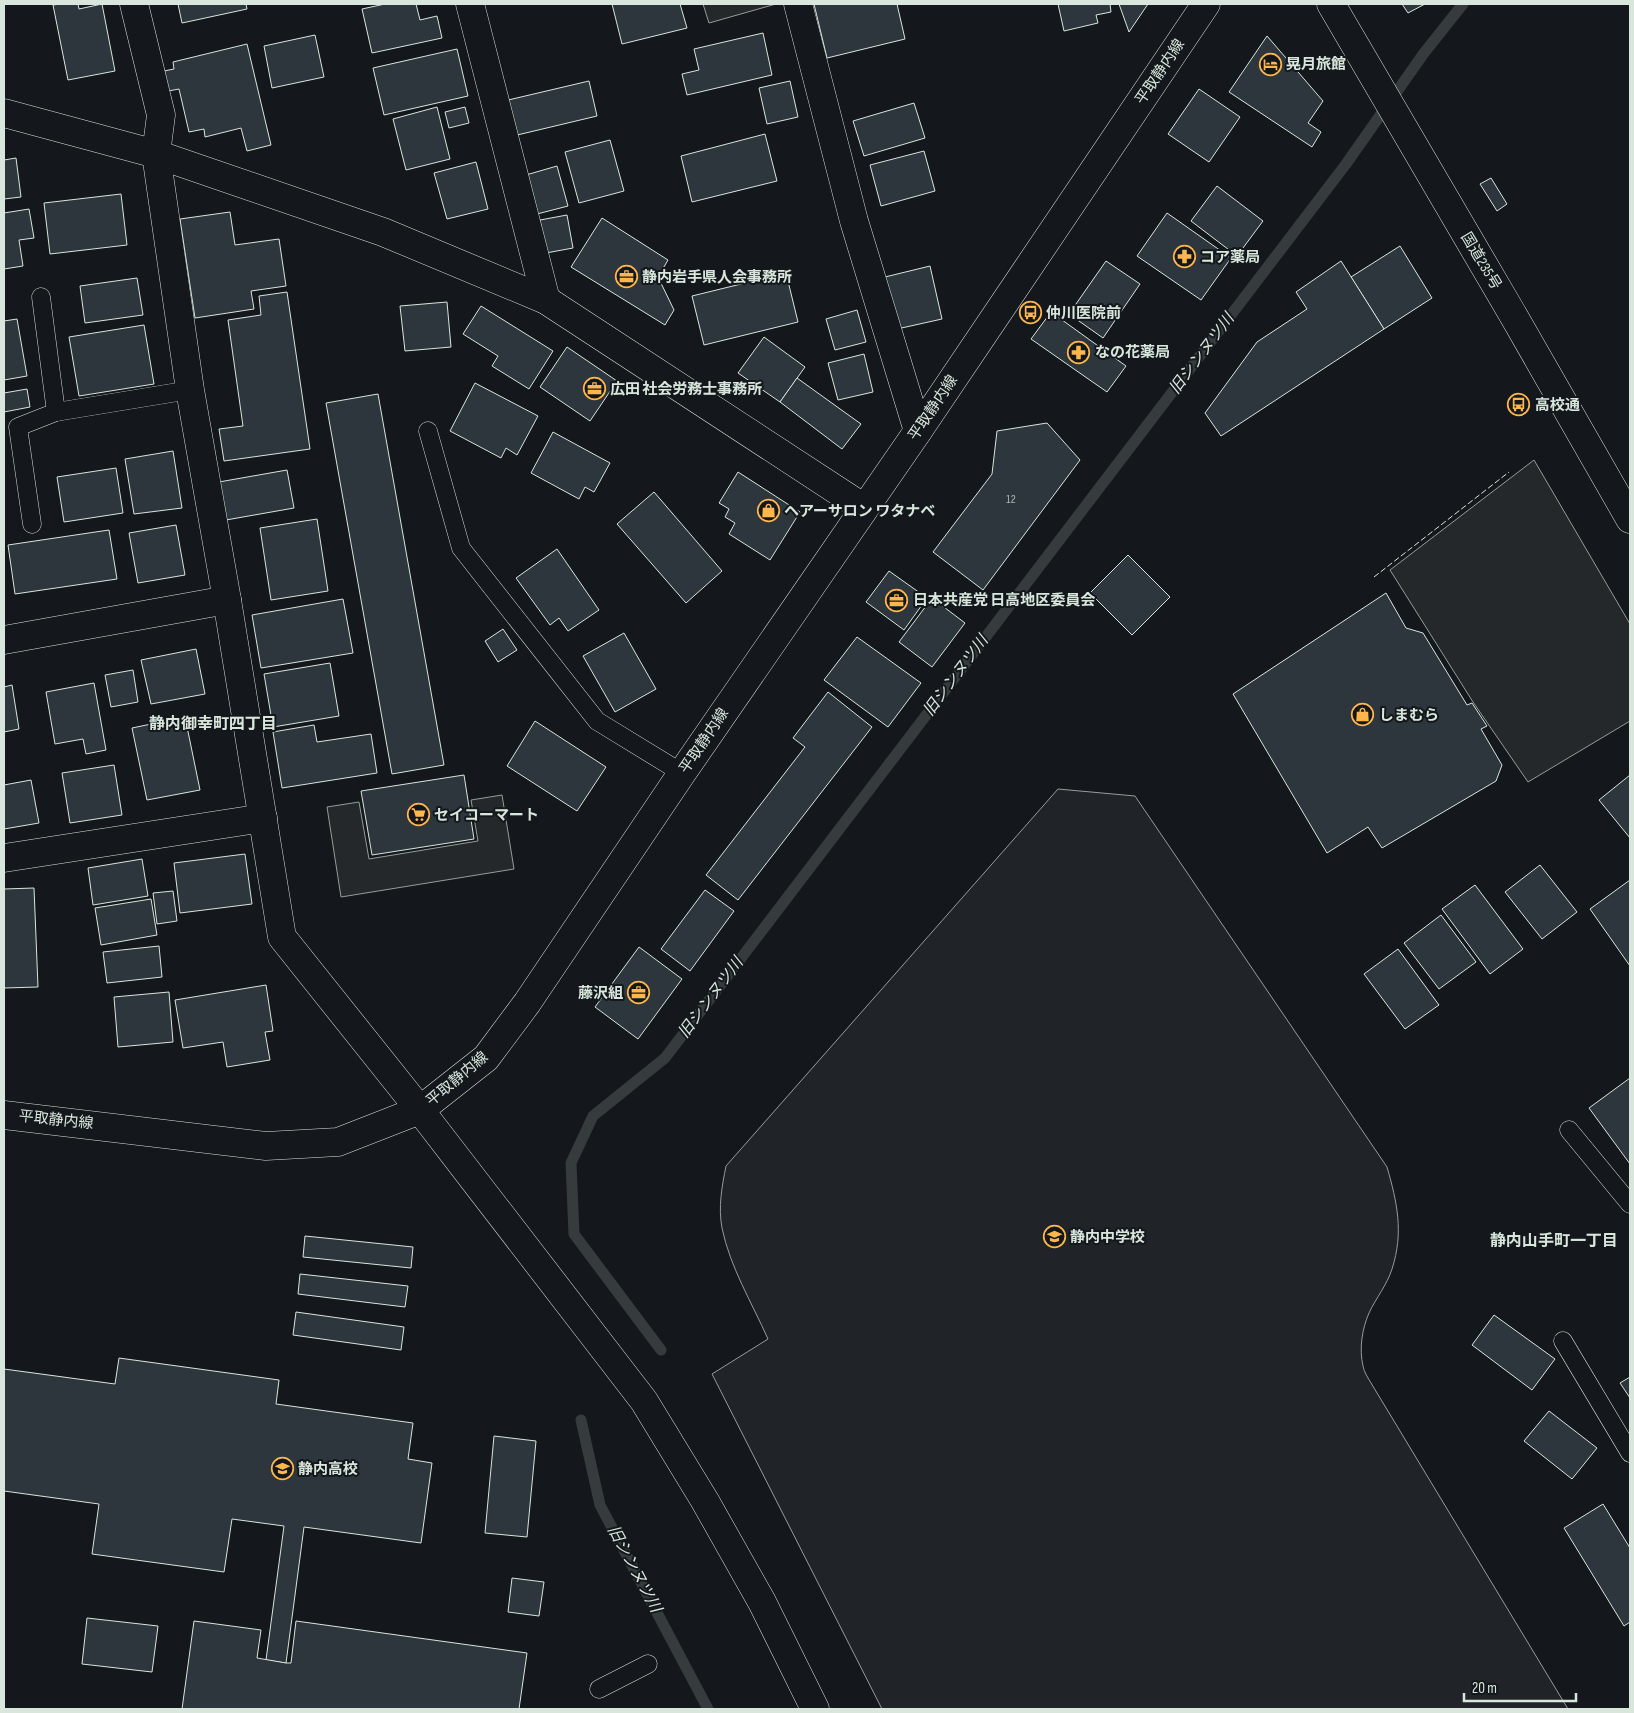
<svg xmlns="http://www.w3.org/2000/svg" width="1634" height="1713" font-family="'Sofia Sans Condensed','Noto Sans JP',sans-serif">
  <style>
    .green { fill: #202428; stroke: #939e99 }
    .parking { fill: #24282b; stroke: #939e99 }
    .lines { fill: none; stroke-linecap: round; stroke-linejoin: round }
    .stream { stroke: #363b3e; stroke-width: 11 }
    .building { fill: #2c363c; stroke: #d8e6dc }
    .service-casing { stroke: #d8e6dc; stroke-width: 19 }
    .minor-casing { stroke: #d8e6dc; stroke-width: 29 }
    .tertiary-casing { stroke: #d8e6dc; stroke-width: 29 }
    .primary-casing { stroke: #d8e6dc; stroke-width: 29 }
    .trunk-casing { stroke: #d8e6dc; stroke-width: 29 }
    .service { stroke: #14181c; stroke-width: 18 }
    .minor { stroke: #14181c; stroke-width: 28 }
    .tertiary { stroke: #14181c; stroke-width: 28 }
    .primary { stroke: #14181c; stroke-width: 28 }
    .trunk { stroke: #14181c; stroke-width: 28 }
    .fence { stroke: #d8e6dc; stroke-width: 1; stroke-dasharray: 6 2.5; stroke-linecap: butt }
    .labels { text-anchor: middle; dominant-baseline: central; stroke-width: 4; stroke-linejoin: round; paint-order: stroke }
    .number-label { font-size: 12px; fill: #adbab4 }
    .poi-label { font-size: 15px; font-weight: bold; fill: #d8e6dc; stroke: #14181c; text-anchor: start }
    .street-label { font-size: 15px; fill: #d8e6dc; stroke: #14181c }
    .water-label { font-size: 16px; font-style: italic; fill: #d8e6dc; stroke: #14181c }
    .neighbourhood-label { font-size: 16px; font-weight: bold; fill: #d8e6dc; stroke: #14181c }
  </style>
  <rect width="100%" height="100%" fill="#14181c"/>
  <!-- green -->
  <path class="green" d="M1058,789L1135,796L1387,1167C1397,1202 1404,1232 1392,1269C1387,1285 1376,1298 1369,1313C1362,1329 1359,1349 1363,1366C1364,1372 1368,1378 1371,1383L1568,1709H882L712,1374L768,1339C752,1303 730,1267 722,1228C718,1207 722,1186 726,1166Z"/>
  <!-- parking -->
  <g class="parking">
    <path d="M703,4H776L709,23Z"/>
    <path d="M1534,460L1630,624V721L1528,782L1473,702L1390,570Z"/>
    <path d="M502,795L514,869L341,897L327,807L359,802L369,859L478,841L471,800Z"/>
  </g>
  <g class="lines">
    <!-- stream -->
    <g class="stream">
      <path d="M661,1350L574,1234L571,1163L593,1116L665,1058L1346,164L1424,53L1463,4"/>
      <path d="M581,1420L600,1505L708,1709"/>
    </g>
  </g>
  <!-- building -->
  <g class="building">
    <path d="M60,4H78L79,9L102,4L115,71L68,80L53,5Z"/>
    <path d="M178,4H246L247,9L182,23Z"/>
    <path d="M385,4H416L420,20L437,16L442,38L372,53L362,9Z"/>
    <path d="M612,4H680L687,28L622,44Z"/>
    <path d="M814,4H897L905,39L827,58Z"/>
    <path d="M1058,4H1110L1111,12L1096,15L1098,23L1064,31Z"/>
    <path d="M1119,4H1148L1129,32Z"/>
    <path d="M1402,4H1425L1408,13Z"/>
    <path d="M763,33L772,75L687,95L682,74L699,70L694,49Z"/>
    <path d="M315,35L324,77L272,88L264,46Z"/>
    <path d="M1267,36L1323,101L1308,123L1321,132L1312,147L1229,92Z"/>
    <path d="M247,44L271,145L247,151L241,128L205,137L204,129L189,132L179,89L163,92L159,72L174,69L173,62Z"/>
    <path d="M457,49L468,96L384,115L373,68Z"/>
    <path d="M589,81L597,116L513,136L504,101Z"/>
    <path d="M790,81L798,117L767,124L759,88Z"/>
    <path d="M1199,89L1240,117L1209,162L1168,134Z"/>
    <path d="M914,103L925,138L864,156L853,121Z"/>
    <path d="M437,107L450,159L406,170L393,119Z"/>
    <path d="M465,107L469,123L449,128L445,112Z"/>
    <path d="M765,134L777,181L692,202L681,156Z"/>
    <path d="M610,140L624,191L579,203L565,152Z"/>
    <path d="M924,151L935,191L881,206L870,165Z"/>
    <path d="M16,158L21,197L4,199V160Z"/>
    <path d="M476,162L488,209L447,219L434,173Z"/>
    <path d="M557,166L568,206L537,214L526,175Z"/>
    <path d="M1491,178L1507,204L1497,211L1480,184Z"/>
    <path d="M1217,186L1263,221L1237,256L1191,221Z"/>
    <path d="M121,194L127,245L50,254L44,203Z"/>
    <path d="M29,209L34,238L19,240L23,266L4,269V213Z"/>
    <path d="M230,212L235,245L279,239L286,286L251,291L254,309L195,318L180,219Z"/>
    <path d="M1167,213L1231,258L1201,300L1137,256Z"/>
    <path d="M567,215L573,248L546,253L540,220Z"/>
    <path d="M602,218L668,260L658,277L674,310L665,325L571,267Z"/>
    <path d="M1400,246L1432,298L1384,329L1351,277Z"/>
    <path d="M1106,261L1140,284L1103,338L1069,314Z"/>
    <path d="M1341,261L1384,329L1221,436L1205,413L1257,342L1307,309L1296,292Z"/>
    <path d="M930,266L942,319L897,329L885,277Z"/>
    <path d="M786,273L798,322L704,345L692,296Z"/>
    <path d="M137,278L143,315L85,323L80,286Z"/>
    <path d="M287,292L310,449L224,461L219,429L243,426L228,320L261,315L259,296Z"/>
    <path d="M447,302L451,347L405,351L400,306Z"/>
    <path d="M481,306L553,351L529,389L492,366L498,356L463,334Z"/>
    <path d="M857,310L866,342L835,350L826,319Z"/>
    <path d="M1051,312L1126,366L1107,392L1031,339Z"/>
    <path d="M17,319L27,376L4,380V321Z"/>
    <path d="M144,325L154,384L79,396L69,337Z"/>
    <path d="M764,337L805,367L780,402L738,373Z"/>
    <path d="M567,347L617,381L590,421L540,387Z"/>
    <path d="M864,354L873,392L838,400L828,363Z"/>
    <path d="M797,378L861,424L842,449L780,402Z"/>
    <path d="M475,383L538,416L517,455L506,448L501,458L450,431Z"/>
    <path d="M27,389L30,407L4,412V393Z"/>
    <path d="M378,394L444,765L392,774L326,403Z"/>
    <path d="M1047,423L1080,460L983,590L933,552L992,474L997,431Z"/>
    <path d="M553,432L610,463L594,492L585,487L579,499L531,473Z"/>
    <path d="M173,451L182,508L134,514L125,459Z"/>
    <path d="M116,468L123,513L64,522L57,477Z"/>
    <path d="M287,470L294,508L226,520L219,482Z"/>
    <path d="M738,472L800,512L770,560L729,534L735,523L725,517L729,509L719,503Z"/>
    <path d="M654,492L722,571L686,603L617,524Z"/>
    <path d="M317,519L328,591L271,600L260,528Z"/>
    <path d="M176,525L185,575L138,583L129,533Z"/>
    <path d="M109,530L117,579L15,594L8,545Z"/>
    <path d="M557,549L599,610L568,631L559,618L550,625L516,578Z"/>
    <path d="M1128,555L1170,597L1132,635L1090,593Z"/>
    <path d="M889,571L927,598L904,630L866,602Z"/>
    <path d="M1386,593L1406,628L1423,633L1467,705L1472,703L1487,726L1481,729L1502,765L1496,781L1382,848L1368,827L1327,853L1233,694Z"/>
    <path d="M932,598L965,623L932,667L899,642Z"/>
    <path d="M343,599L353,653L261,668L252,615Z"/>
    <path d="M503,629L517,650L498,662L485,641Z"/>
    <path d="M624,633L656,689L615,712L583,656Z"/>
    <path d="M857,637L921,683L888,727L824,680Z"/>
    <path d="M196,649L205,694L151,704L141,660Z"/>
    <path d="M330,663L339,716L273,727L264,674Z"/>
    <path d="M133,670L138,702L111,707L105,675Z"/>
    <path d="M94,683L106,750L86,754L83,739L55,744L46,692Z"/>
    <path d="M12,685L19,729L4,732V687Z"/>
    <path d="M828,692L872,727L738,900L706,875L805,747L793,738Z"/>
    <path d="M185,717L200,790L147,800L132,728Z"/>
    <path d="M535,721L606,767L577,811L507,766Z"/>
    <path d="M314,725L317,742L371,734L377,773L282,788L273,732Z"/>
    <path d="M114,765L122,815L70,823L62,773Z"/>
    <path d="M464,775L474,839L372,855L361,791Z"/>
    <path d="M1630,775V838L1599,800Z"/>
    <path d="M31,780L39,823L4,829V785Z"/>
    <path d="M245,854L252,904L180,913L174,863Z"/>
    <path d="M142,859L148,896L93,905L88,868Z"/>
    <path d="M1540,865L1577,912L1542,939L1505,892Z"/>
    <path d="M1630,880V966L1590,909Z"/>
    <path d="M1475,885L1523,949L1490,974L1442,909Z"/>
    <path d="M34,888L38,987L4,988V889Z"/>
    <path d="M705,890L734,911L690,971L661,949Z"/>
    <path d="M173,891L177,921L157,924L153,893Z"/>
    <path d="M151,899L157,935L101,945L95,908Z"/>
    <path d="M1441,915L1476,962L1439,989L1404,943Z"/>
    <path d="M159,946L162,977L107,983L103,952Z"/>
    <path d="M639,947L682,979L638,1039L595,1007Z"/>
    <path d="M1398,949L1439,1005L1405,1029L1364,974Z"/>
    <path d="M266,985L273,1031L265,1032L270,1060L227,1067L223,1042L183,1048L175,1000Z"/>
    <path d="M169,992L173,1042L118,1047L114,997Z"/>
    <path d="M1630,1078V1164L1589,1108Z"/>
    <path d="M305,1236L413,1247L411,1268L303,1257Z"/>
    <path d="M300,1274L408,1286L405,1307L298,1294Z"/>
    <path d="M296,1312L404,1327L401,1350L293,1335Z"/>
    <path d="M1494,1315L1555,1359L1532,1390L1472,1345Z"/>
    <path d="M119,1358L279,1380L276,1404L413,1423L408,1459L432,1463L421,1543L304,1527L286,1663L266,1660L284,1526L232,1519L224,1572L92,1554L99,1504L4,1491V1369L115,1384Z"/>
    <path d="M1630,1377V1398L1620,1383Z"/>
    <path d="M1549,1411L1597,1448L1572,1479L1524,1441Z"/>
    <path d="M494,1436L536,1441L527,1537L485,1533Z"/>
    <path d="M1603,1504L1630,1548V1622L1624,1626L1564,1528Z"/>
    <path d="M512,1578L544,1582L539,1616L508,1612Z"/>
    <path d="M87,1618L158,1626L152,1672L82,1664Z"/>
    <path d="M194,1621L261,1630L257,1658L286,1663H291L296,1621L527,1653L519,1709H182Z"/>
  </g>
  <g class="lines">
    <defs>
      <g id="service">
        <path d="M41,297L56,412"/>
        <path d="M428,431L461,548L597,721L682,773"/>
        <path d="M32,524L18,427L56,412L190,390"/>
        <path d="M1569,1130L1630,1204"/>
        <path d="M1563,1341L1630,1453"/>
        <path d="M599,1689L648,1664"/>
      </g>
      <g id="minor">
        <path d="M134,4L161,115L156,154L190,390L227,600L282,937L420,1110"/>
        <path d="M470,4L546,300"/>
        <path d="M798,4L854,221L918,431"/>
        <path d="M4,113L156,154L383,232L546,300L864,508"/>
        <path d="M4,640L227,600"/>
        <path d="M4,858L263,818"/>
      </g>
      <path id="tertiary" d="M420,1110L644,1401L705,1501L762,1602L815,1709"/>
      <path id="primary" d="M4,1115L266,1146L338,1142L420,1110L486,1058L527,1003L682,773L918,431L1206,4"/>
      <path id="trunk" d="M1331,4L1516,320L1630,519"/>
    </defs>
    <!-- service casing -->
    <use href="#service" class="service-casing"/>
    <!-- minor casing -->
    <use href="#minor" class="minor-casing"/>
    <!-- tertiary casing -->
    <use href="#tertiary" class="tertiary-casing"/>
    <!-- primary casing -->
    <use href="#primary" class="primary-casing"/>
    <!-- trunk casing -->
    <use href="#trunk" class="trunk-casing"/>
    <!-- service -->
    <use href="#service" class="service"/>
    <!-- minor -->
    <use href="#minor" class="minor"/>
    <!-- tertiary -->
    <use href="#tertiary" class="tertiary"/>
    <!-- primary -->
    <use href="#primary" class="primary"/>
    <!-- trunk -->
    <use href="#trunk" class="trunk"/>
    <!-- fence -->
    <path class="fence" d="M1374,577L1509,472"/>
  </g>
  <!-- icons -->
  <defs>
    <symbol id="hotel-ring" viewBox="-11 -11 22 22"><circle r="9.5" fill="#14181c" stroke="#ffb74d" stroke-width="1.5"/><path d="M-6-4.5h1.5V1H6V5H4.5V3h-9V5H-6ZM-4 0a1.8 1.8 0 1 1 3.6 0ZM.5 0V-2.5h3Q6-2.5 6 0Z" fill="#ffb74d"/></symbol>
    <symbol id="pharmacy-ring" viewBox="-11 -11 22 22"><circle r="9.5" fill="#14181c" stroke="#ffb74d" stroke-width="1.5"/><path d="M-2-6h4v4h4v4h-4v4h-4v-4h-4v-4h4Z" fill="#ffb74d"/></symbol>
    <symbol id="office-ring" viewBox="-11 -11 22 22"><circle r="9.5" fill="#14181c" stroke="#ffb74d" stroke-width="1.5"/><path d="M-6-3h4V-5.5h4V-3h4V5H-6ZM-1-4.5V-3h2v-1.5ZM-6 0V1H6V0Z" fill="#ffb74d"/></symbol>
    <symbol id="bus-ring" viewBox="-11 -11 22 22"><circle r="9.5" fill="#14181c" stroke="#ffb74d" stroke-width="1.5"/><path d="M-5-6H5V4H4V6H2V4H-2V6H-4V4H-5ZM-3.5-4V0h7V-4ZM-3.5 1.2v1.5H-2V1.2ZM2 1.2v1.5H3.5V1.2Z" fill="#ffb74d"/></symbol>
    <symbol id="shop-ring" viewBox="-11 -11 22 22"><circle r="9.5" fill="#14181c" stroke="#ffb74d" stroke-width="1.5"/><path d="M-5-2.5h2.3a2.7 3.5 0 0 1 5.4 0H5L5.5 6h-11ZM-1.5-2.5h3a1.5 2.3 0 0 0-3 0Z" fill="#ffb74d"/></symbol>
    <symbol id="supermarket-ring" viewBox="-11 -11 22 22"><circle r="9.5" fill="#14181c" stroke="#ffb74d" stroke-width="1.5"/><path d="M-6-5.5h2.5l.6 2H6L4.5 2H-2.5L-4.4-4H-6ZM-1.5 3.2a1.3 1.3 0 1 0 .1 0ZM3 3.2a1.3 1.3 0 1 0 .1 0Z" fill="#ffb74d"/></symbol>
    <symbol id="school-ring" viewBox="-11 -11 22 22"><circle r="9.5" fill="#14181c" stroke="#ffb74d" stroke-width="1.5"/><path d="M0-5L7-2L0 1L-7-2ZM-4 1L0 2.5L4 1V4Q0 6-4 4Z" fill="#ffb74d"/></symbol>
  </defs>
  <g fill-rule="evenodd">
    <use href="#hotel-ring" x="1258" y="52" width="25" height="25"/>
    <use href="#pharmacy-ring" x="1172" y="244" width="25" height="25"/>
    <use href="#office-ring" x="614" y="264" width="25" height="25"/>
    <use href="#bus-ring" x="1018" y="300" width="25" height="25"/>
    <use href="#pharmacy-ring" x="1066" y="340" width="25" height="25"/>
    <use href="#office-ring" x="582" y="376" width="25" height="25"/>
    <use href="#bus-ring" x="1506" y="392" width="25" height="25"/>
    <use href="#shop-ring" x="756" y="498" width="25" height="25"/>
    <use href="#office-ring" x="884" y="588" width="25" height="25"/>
    <use href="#shop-ring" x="1350" y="702" width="25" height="25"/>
    <use href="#supermarket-ring" x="406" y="802" width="25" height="25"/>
    <use href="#office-ring" x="626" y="980" width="25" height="25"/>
    <use href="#school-ring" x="1042" y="1224" width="25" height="25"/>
    <use href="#school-ring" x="270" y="1456" width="25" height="25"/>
  </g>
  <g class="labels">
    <!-- number labels -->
    <g class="number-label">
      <text x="1011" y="499">12</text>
    </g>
    <!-- poi labels -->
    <g class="poi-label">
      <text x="1286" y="64">晃月旅館</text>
      <text x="1200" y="257">コア薬局</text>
      <text x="642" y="277">静内岩手県人会事務所</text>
      <text x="1046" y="313">仲川医院前</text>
      <text x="1095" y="352">なの花薬局</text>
      <text x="610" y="389">広田 社会労務士事務所</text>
      <text x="1535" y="405">高校通</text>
      <text x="784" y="511">ヘアーサロン ワタナベ</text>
      <text x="913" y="600">日本共産党 日高地区委員会</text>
      <text x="1379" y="715">しまむら</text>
      <text x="434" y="815">セイコーマート</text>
      <text x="623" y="993" text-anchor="end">藤沢組</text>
      <text x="1070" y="1237">静内中学校</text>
      <text x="298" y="1469">静内高校</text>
    </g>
    <!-- street labels -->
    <g class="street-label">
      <text transform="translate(1160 72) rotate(-56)">平取静内線</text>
      <text transform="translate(1481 261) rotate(59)">国道235号</text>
      <text transform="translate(933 408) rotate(-56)">平取静内線</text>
      <text transform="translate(704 741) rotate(-56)">平取静内線</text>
      <text transform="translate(457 1079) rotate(-40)">平取静内線</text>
      <text transform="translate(56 1120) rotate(6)">平取静内線</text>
    </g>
    <!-- water labels -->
    <g class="water-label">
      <text transform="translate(1202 354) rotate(-53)">旧シンヌツ川</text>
      <text transform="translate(956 676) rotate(-53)">旧シンヌツ川</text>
      <text transform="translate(711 998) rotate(-53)">旧シンヌツ川</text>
      <text transform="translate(634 1569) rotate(62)">旧シンヌツ川</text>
    </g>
    <!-- neighbourhood labels -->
    <g class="neighbourhood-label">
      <text x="213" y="724">静内御幸町四丁目</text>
      <text x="1554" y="1241">静内山手町一丁目</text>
    </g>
  </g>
  <!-- border -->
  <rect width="1634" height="1713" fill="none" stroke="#d8e6dc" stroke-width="10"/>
  <!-- scale -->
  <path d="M1464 1693v8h112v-8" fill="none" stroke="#d8e6dc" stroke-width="2.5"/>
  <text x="1472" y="1693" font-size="15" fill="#d8e6dc" stroke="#14181c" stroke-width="4" paint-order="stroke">20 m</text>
</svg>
